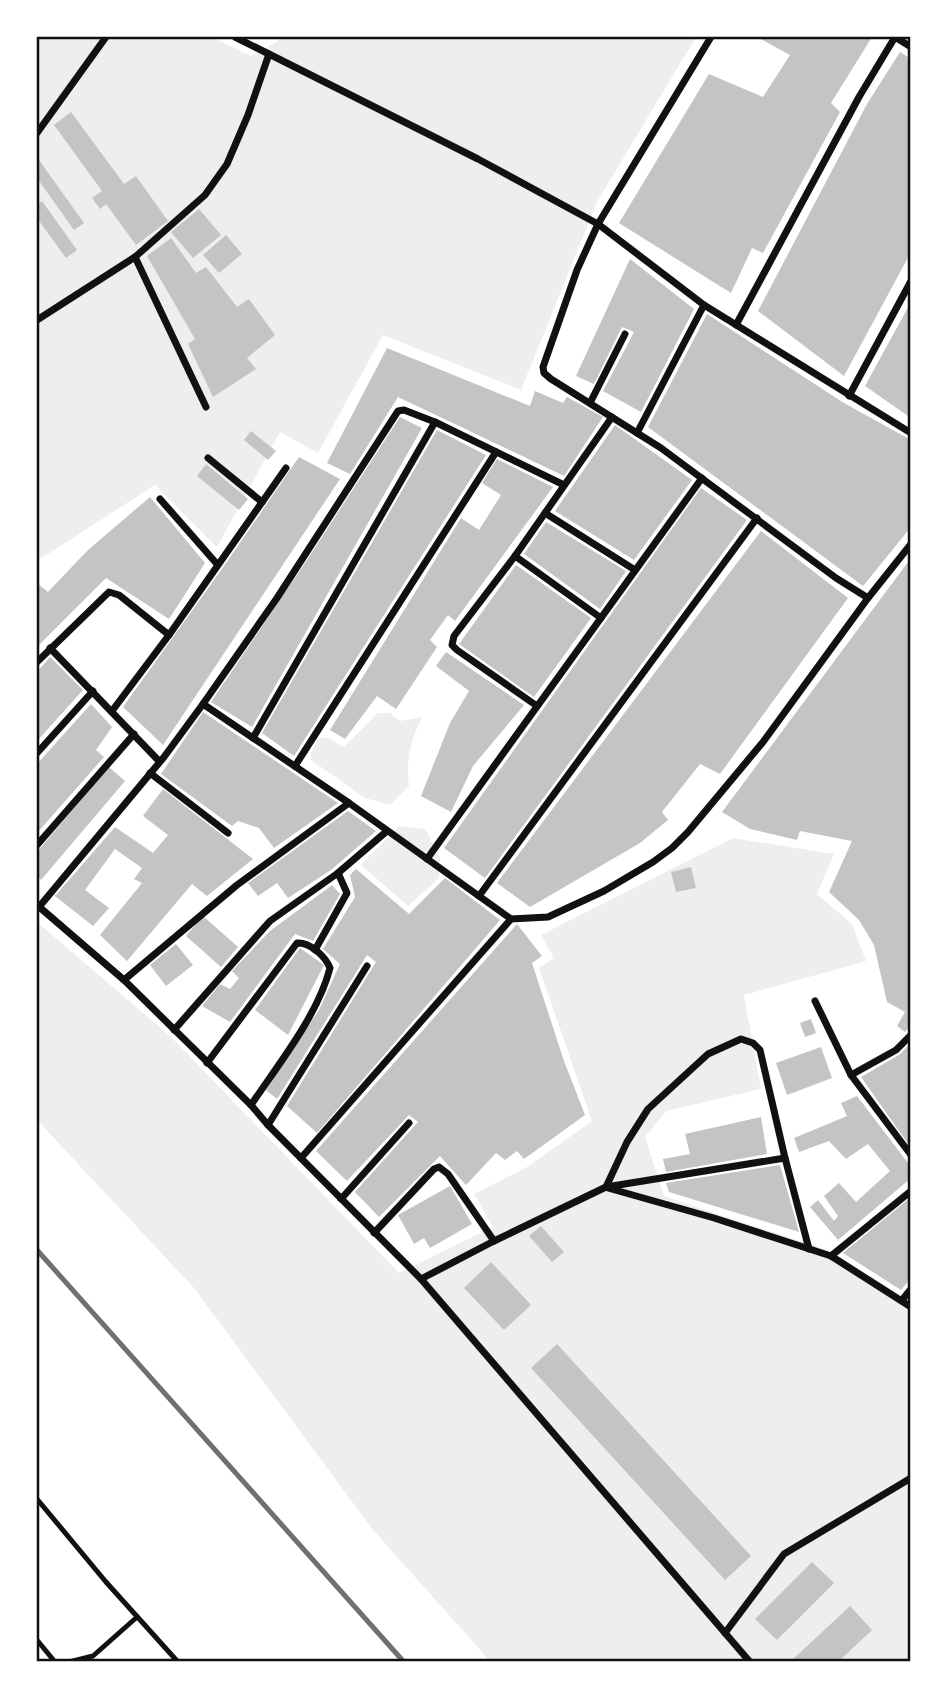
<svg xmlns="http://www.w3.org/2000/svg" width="948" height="1699" font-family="'DejaVu Sans',sans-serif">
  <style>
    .green { fill: #eee }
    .building { fill: #c4c4c4 }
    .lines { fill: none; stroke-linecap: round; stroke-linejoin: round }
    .service { stroke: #111; stroke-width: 5 }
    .minor { stroke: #111; stroke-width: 7 }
    .rail { stroke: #707070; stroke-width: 5 }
    .neatline { fill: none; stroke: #111; stroke-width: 2.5 }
  </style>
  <rect width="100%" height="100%" fill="#fff"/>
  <!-- green -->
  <g class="green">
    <path d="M37,37H212L251,56L277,42L280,37H696L597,202L521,390L383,335L318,453L280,432L217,547L155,485L37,561Z"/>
    <path d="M378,713H390L400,721L422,717C410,742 406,758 409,786L390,805L365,798L311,760V753L318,739L326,737L344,747Z"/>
    <path d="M399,826L425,829L440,857L439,878L408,906L361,865Z"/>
    <path d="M733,838L834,854L817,894L852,924L866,961L744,995L761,1089L666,1111L645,1137L664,1196L830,1251L911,1302V1662H491L373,1530L194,1288L37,1120V922L170,1036L399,1273L493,1227L474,1194L527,1167L592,1121L539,968L554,958L541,935Z"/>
  </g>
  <!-- building -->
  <g class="building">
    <path d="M757,37H872L831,103L840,112L763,253L752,248L731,293L619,223L709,74L763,97L790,55Z"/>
    <path d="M900,52L911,59V252L844,376L758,311L867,104Z"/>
    <path d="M71,112L124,184L136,176L168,221L136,245L106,204L100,209L92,198L102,191L54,125Z"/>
    <path d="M39,160L84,223L74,230L37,178Z"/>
    <path d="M42,201L77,250L66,258L37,218V205Z"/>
    <path d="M199,209L221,235L193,258L171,232Z"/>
    <path d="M226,235L242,254L219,273L203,255Z"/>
    <path d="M171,238L196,273L206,267L237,307L249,299L275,335L247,358L256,369L213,397L188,344L195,339L147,256Z"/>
    <path d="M630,259L694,309L641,412L603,391L634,332L622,327L594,384L576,376Z"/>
    <path d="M911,302V418L865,386Z"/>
    <path d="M707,314L844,403L911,440V527L863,586L648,427Z"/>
    <path d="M387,348L530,406L535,391L563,403L567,397L603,417L564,476L398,397L350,474L327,463Z"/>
    <path d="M400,417L422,428L252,727L211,702L307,560Z"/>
    <path d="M615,425L692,480L634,560L555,511Z"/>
    <path d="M437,430L486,455L294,756L262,733Z"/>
    <path d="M251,431L276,451L268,460L244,440Z"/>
    <path d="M299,457L340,479L163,745L123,707L224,566Z"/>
    <path d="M497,459L553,487L455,621L448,615L430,640L437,647L396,709L377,696L345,739L330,730L461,518L479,530L501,495L482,483Z"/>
    <path d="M206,464L248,499L239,510L197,476Z"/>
    <path d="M701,488L747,520L485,878L444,848Z"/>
    <path d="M150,497L205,563L169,619L106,578L37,647V583L48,592L88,550Z"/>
    <path d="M546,522L626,571L600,609L524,554Z"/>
    <path d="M761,531L848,598L720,774L700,764L662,812L668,820L640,843L530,907L497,883Z"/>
    <path d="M911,558V1024L905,1032L897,1026L905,1012L887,1002L874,945L859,920L829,892L852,841L800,831L797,840L750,829L722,812Z"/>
    <path d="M516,565L591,618L534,697L459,644Z"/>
    <path d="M446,652L524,705L473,766L451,812L421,796L450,723L469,691L436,666Z"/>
    <path d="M50,657L83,690L37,741V672Z"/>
    <path d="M91,704L112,727L96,750L104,757L37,833V764Z"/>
    <path d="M203,712L338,803L274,848L259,828L238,821L232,826L161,774Z"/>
    <path d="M109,767L125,781L41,880L37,876V852Z"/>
    <path d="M163,789L253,859L207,896L192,884L127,961L100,935L142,883L134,879L142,868L115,849L85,890L109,908L93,926L55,896L115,827L153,853L168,835L143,816Z"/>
    <path d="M348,811L376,831L331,870L288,898L277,883L258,896L248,883Z"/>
    <path d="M691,867L696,888L676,892L671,872Z"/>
    <path d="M356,869L409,914L445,878L500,920L317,1133L287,1106L376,962L367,955L277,1099L266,1090L319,1010L340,964L323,949L355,897L350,875Z"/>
    <path d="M332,885L340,894L313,941L295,934L230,1022L202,1006L220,984L230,989L239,978L232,971L270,931Z"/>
    <path d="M203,916L238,947L221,967L186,936Z"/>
    <path d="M517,924L542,956L532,963L564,1061L585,1115L524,1159L517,1151L505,1160L496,1153L466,1185L440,1156L379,1217L355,1192L418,1122L409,1115L347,1181L316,1151Z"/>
    <path d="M176,944L193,965L166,986L150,965Z"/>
    <path d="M300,948L324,965L288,1035L255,1010Z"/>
    <path d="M811,1019L816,1033L805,1037L800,1023Z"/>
    <path d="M911,1043V1148L861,1077L899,1055Z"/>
    <path d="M821,1047L832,1078L787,1095L776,1063Z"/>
    <path d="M857,1096L911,1167V1178L838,1240L810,1207L818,1200L834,1221L838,1216L824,1196L839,1183L856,1202L890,1171L868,1144L846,1159L829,1141L799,1152L794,1138L847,1116L841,1103Z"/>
    <path d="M761,1117L767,1154L666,1172L663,1159L690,1154L685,1134Z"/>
    <path d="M780,1165L799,1232L669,1192L666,1183Z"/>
    <path d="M450,1186L472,1224L430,1248L424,1238L414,1244L398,1215Z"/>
    <path d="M911,1197V1278L901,1290L843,1253Z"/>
    <path d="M541,1226L564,1252L552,1262L529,1236Z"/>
    <path d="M491,1262L531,1305L504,1330L464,1288Z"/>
    <path d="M557,1344L751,1556L725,1580L531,1368Z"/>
    <path d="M812,1562L834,1583L777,1640L755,1619Z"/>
    <path d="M850,1606L872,1630L838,1662H790Z"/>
  </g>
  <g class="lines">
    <!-- service -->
    <g class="service">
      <path d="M37,1499L106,1582L178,1662"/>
      <path d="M37,1640L55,1662"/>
      <path d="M69,1662L93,1656L137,1617"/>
    </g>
    <!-- minor -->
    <g class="minor">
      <path d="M235,37L478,159L598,224L704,305L911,433"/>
      <path d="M711,37L598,224L577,270L543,367L544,373L551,379L661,448L836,578L868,598"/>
      <path d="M895,37L911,47"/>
      <path d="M37,133L106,37"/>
      <path d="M135,257L206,407"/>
      <path d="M37,320L135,257L205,195L227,164L248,115L269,54"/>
      <path d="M736,325L859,97L895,37"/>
      <path d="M849,396L911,281"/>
      <path d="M590,403L625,334"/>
      <path d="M637,433L704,305"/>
      <path d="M208,458L262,502"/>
      <path d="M160,499L217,564"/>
      <path d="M545,513L635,570"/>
      <path d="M515,556L601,618"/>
      <path d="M50,648L159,761"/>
      <path d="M37,662L109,592L119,595L169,635"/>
      <path d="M203,704L349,803L511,919"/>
      <path d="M537,706L457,650L452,645L454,636L515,556L612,417"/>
      <path d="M112,711L169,635L286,468"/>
      <path d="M253,738L435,422"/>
      <path d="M37,753L93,691"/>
      <path d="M295,766L496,452"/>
      <path d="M150,773L228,833"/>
      <path d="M37,845L134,734"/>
      <path d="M427,859L702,478"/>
      <path d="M479,896L757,518"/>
      <path d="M37,905L124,980L251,1105L268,1125L421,1279L750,1662"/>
      <path d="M39,907L164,757L203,704L277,598L398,411L404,410L435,422L564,485"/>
      <path d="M315,950L347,893L338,873"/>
      <path d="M124,980L237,885L349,803"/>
      <path d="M815,1001L851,1075L911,1155"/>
      <path d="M174,1030L270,921L338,873L387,831"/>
      <path d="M207,1063L297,943C310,942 325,956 330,968C318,1015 278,1065 251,1105"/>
      <path d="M851,1075L896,1050L911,1035"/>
      <path d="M268,1125L367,966"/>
      <path d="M301,1158L511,919L548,917L604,891L653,862L672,848L688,832L763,742L868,598L911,544"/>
      <path d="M606,1187L627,1142L648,1109L708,1054L741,1039L753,1043L760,1050L785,1158L809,1249"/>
      <path d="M608,1188L714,1218L831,1256L911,1307"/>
      <path d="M341,1199L409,1123"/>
      <path d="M374,1233L434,1169L439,1167L448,1174L494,1241"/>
      <path d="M831,1256L911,1191"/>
      <path d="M421,1279L494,1241L606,1187L785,1158"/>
      <path d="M902,1300L911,1289"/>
      <path d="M725,1633L784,1554L911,1478"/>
    </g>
    <!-- rail -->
    <path class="rail" d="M37,1250L404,1662"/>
  </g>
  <!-- border -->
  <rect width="948" height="1699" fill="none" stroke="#ffffff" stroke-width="77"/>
  <rect x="38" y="38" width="871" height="1622" class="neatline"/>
</svg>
